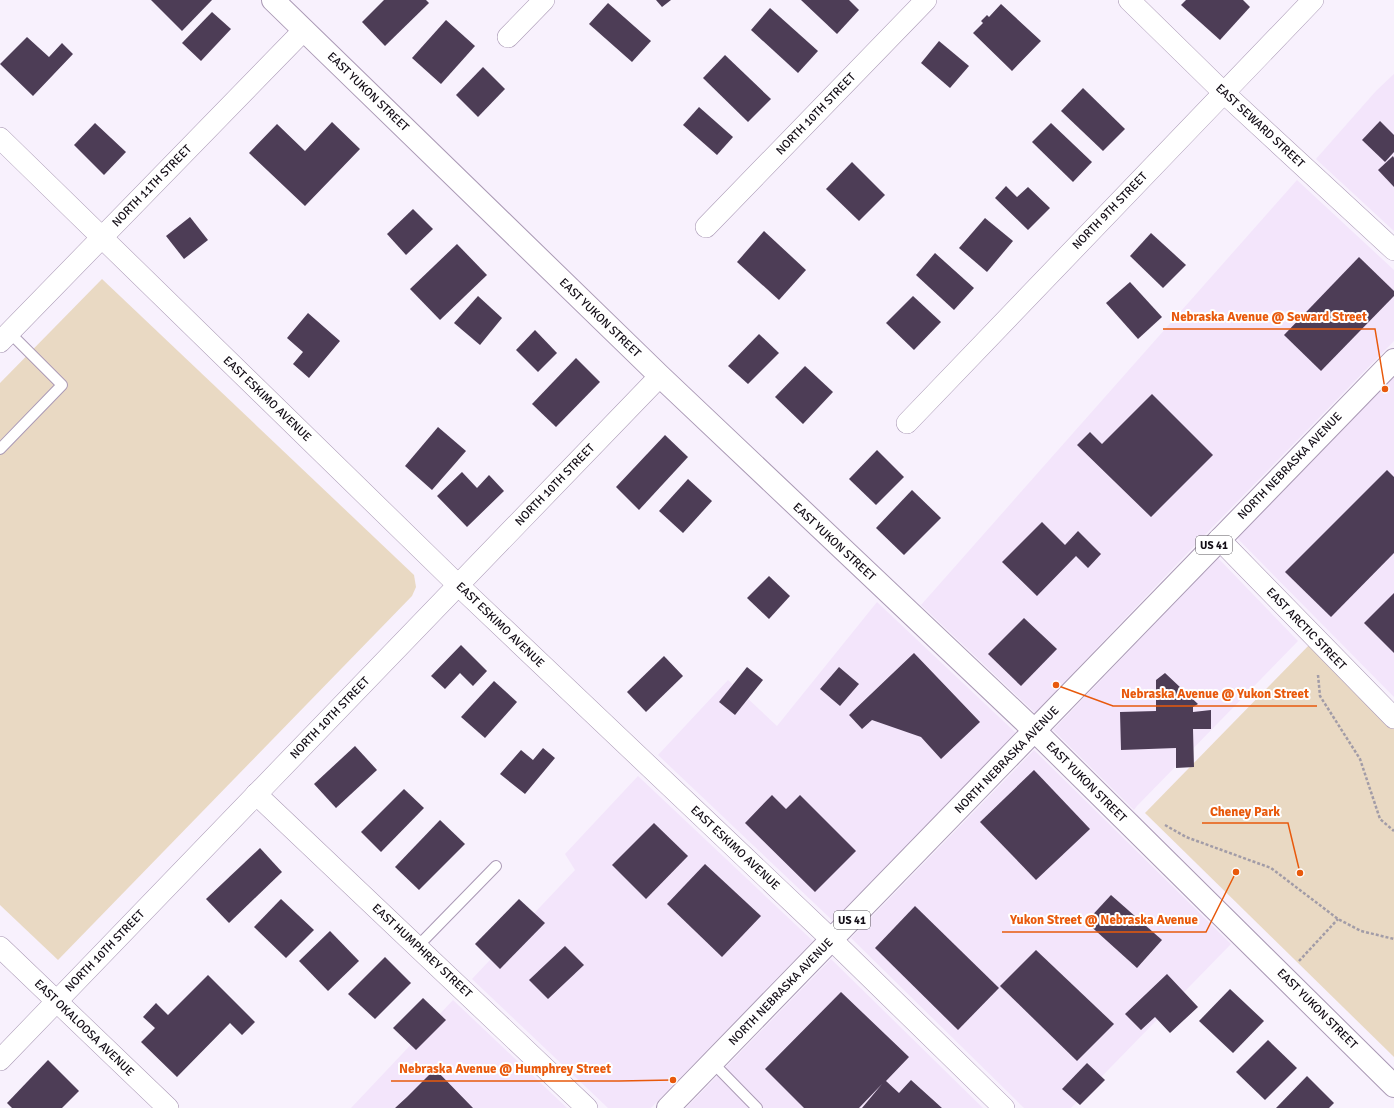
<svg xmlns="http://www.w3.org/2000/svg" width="1394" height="1108" font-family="Signika,sans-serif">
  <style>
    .built { fill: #f3e5fb }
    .green { fill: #e9d9c3 }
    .building { fill: #4d3d56 }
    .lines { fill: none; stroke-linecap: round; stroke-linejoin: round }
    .service-casing { stroke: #aa99b5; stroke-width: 12 }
    .minor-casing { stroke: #aa99b5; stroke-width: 22 }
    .tertiary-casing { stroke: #aa99b5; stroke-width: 24 }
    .primary-casing { stroke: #aa99b5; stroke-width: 24 }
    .path { stroke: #a29ca7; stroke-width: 2.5; stroke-dasharray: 3 2; stroke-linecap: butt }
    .service { stroke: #fff; stroke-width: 10 }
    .minor { stroke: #fff; stroke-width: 21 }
    .tertiary { stroke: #fff; stroke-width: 22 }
    .primary { stroke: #fff; stroke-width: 22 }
    .labels { text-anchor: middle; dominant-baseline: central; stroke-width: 4; stroke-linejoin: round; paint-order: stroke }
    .shield { fill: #fff; stroke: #59555b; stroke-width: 1 }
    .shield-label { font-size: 11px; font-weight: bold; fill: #120c15 }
    .street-label { font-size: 12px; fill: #120c15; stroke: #fff }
    .leader { fill: none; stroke: #e8590c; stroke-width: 1.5 }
    .callout-dot { fill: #e8590c; stroke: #fff; stroke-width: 1.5 }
    .callout-label { font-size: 13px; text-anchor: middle; font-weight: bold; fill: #e8590c; stroke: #fff; stroke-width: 4; stroke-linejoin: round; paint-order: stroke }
  </style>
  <rect width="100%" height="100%" fill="#f8f1fd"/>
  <!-- built -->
  <g class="built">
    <path d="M1394,74V231L1316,159L1376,91Z"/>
    <path d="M1297,180L1394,270V341L1200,540L1035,713L921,605Z"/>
    <path d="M1394,377V697L1237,538Z"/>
    <path d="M1218,558L1298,641L1137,806L1134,810L1053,730Z"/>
    <path d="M877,602L1016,733L833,921L658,755L728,680L777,726Z"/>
    <path d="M1034,750L1231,944L1071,1108H1024L851,938Z"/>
    <path d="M638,776L813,941L651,1108H608L472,979L575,870L565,854Z"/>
    <path d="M831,959L983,1108H686Z"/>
    <path d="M453,1000L567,1108H351Z"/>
  </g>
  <!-- green -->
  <g class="green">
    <path d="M102,279L414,575L416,587L412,596L58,960L0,905V383Z"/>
    <path d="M1316,638L1394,718V1057L1145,813Z"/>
  </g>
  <!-- building -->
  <g class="building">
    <path d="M151,0H212L182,31Z"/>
    <path d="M384,0H426L429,3L385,46L362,22Z"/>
    <path d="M656,0H671L662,7Z"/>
    <path d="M801,0H849L859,10L837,34Z"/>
    <path d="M1186,0H1243L1250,7L1220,40L1181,5Z"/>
    <path d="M608,3L651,41L632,62L589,24Z"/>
    <path d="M1001,4L1041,41L1012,71L973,33L983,23L981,21L987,15L989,17Z"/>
    <path d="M770,8L818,51L798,73L751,30Z"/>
    <path d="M212,12L231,29L201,61L182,43Z"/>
    <path d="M446,20L475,46L441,84L412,58Z"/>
    <path d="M27,37L49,57L62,43L73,54L33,96L0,64Z"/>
    <path d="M939,41L969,66L950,88L921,63Z"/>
    <path d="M725,55L771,99L748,122L703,78Z"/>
    <path d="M483,67L505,89L478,117L456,95Z"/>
    <path d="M1083,88L1125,129L1103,151L1061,111Z"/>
    <path d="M699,107L733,137L717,155L683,125Z"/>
    <path d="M1380,121L1394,135V152L1385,162L1362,140Z"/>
    <path d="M332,122L360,149L305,206L249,153L277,124L305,151Z"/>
    <path d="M95,123L126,152L104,175L74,145Z"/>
    <path d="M1051,123L1092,162L1073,182L1032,142Z"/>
    <path d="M1393,156L1394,158V187L1378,170Z"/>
    <path d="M852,162L885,195L859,221L826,189Z"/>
    <path d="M1006,186L1017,197L1028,187L1050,208L1028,230L995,198Z"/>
    <path d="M413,209L433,229L406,255L387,234Z"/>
    <path d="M190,217L208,240L184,259L166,236Z"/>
    <path d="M985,218L1013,241L987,272L959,248Z"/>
    <path d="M764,231L806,270L779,300L737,262Z"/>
    <path d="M1151,233L1186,265L1163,288L1130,256Z"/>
    <path d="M457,244L487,275L440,320L410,289Z"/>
    <path d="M935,253L974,288L954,310L916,275Z"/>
    <path d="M1359,257L1394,291V296L1321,371L1284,335Z"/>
    <path d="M1130,282L1162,317L1138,339L1106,303Z"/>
    <path d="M478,296L502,318L480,345L454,323Z"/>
    <path d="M913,296L941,322L914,350L886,323Z"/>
    <path d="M308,313L340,341L309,378L293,364L303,352L287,338Z"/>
    <path d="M535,330L557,353L538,372L516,350Z"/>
    <path d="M759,334L779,353L748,384L728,366Z"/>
    <path d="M576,358L600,382L556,427L532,404Z"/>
    <path d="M805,366L833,392L803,424L775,397Z"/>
    <path d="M1152,394L1213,455L1151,517L1077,445L1090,432L1102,444Z"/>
    <path d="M438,427L466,451L432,490L405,466Z"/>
    <path d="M665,435L688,457L639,510L616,487Z"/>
    <path d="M877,450L904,477L876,505L849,479Z"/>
    <path d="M1387,470L1394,477V553L1331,617L1285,572Z"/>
    <path d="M462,472L477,488L489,475L504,491L467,527L437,496Z"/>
    <path d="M688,479L712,501L683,533L659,511Z"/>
    <path d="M912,490L941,518L904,555L876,528Z"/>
    <path d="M1042,522L1065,545L1078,531L1101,554L1088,568L1076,556L1037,596L1002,562Z"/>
    <path d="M769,576L790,596L769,619L747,598Z"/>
    <path d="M1394,593V653L1364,623Z"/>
    <path d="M1024,618L1057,649L1021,686L988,654Z"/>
    <path d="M461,645L487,671L473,686L460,673L445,689L431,676Z"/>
    <path d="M914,653L980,722L941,759L921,737L872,720L862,729L849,715Z"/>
    <path d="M664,656L683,676L646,712L627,692Z"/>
    <path d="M747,667L763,680L735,715L719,702Z"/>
    <path d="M839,667L859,684L840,706L820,689Z"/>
    <path d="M1165,673L1198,704L1193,707V712L1211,710V729H1193L1194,767L1176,768V748L1121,750L1120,712L1156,711V680Z"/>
    <path d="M494,681L517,702L485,738L461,717Z"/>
    <path d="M355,746L377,770L336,808L314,784Z"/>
    <path d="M543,748L555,758L525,794L500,774L521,750L533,760Z"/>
    <path d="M1034,770L1090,829L1036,880L980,822Z"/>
    <path d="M404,789L424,808L381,852L361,832Z"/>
    <path d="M772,795L786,809L800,795L856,851L815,892L745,823Z"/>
    <path d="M440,820L465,844L419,890L395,867Z"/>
    <path d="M654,823L688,856L646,899L612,865Z"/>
    <path d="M260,848L282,872L229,923L206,899Z"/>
    <path d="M705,864L761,916L722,957L667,904Z"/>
    <path d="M1111,895L1162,940L1137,968L1086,922Z"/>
    <path d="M281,899L314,930L286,958L254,927Z"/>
    <path d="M519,899L545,923L500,969L475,944Z"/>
    <path d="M915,906L999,988L958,1030L875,948Z"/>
    <path d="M330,931L359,961L328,991L299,961Z"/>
    <path d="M565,946L584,965L548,999L529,980Z"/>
    <path d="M1036,950L1114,1024L1077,1061L1000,986Z"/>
    <path d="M385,957L411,983L375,1019L348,994Z"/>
    <path d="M1167,974L1198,1007L1170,1033L1155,1017L1141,1030L1125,1014Z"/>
    <path d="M208,975L255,1022L242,1035L230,1023L177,1077L141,1042L155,1028L143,1017L156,1003L168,1015Z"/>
    <path d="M1230,989L1264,1021L1233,1053L1199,1021Z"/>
    <path d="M841,992L909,1057L886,1081L899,1093L911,1080L942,1108H862L882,1084L859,1108H804L765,1069Z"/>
    <path d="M423,998L446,1020L416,1050L393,1028Z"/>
    <path d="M1268,1040L1297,1068L1265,1100L1236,1072Z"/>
    <path d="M48,1060L79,1091L62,1108H12L7,1103Z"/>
    <path d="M1087,1063L1105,1080L1080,1105L1062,1089Z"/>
    <path d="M435,1069L473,1108H395L407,1097Z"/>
    <path d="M1307,1076L1334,1103L1329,1108H1276Z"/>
  </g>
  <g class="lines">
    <defs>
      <g id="service">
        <path d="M0,449L62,385L9,332"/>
        <path d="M417,947L496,866"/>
        <path d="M713,1063L757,1108"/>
      </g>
      <g id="minor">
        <path d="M1129,0L1223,92L1394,250"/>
        <path d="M508,37L544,0"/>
        <path d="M0,138L458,585L832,940L1004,1108"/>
        <path d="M706,227L926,0"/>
        <path d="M0,342L304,30"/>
        <path d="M907,423L1313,0"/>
        <path d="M1219,539L1394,718"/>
        <path d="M256,794L587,1108"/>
        <path d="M0,947L168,1108"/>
        <path d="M0,1060L660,376"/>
      </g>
      <path id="tertiary" d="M273,0L660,376L1035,731L1394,1086"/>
      <path id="primary" d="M668,1108L1394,360"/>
    </defs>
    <!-- service casing -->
    <use href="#service" class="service-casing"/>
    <!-- minor casing -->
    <use href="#minor" class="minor-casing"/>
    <!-- tertiary casing -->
    <use href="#tertiary" class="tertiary-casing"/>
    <!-- primary casing -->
    <use href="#primary" class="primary-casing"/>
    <!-- path -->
    <g class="path">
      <path d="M1318,675L1320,696L1360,759L1380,819L1394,831"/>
      <path d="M1165,825L1186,837L1271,868L1338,919L1361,931L1394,939"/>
      <path d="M1299,961L1338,919"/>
    </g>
    <!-- service -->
    <use href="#service" class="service"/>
    <!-- minor -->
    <use href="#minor" class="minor"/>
    <!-- tertiary -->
    <use href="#tertiary" class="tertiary"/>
    <!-- primary -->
    <use href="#primary" class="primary"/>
  </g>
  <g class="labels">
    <!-- shield labels -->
    <g class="shield">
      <rect x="1196" y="536" width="36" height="18" rx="3"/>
      <rect x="834" y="911" width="36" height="18" rx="3"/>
    </g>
    <g class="shield-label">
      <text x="1214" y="545">US 41</text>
      <text x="852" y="920">US 41</text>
    </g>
    <!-- street labels -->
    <g class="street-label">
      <text transform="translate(368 92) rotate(44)">EAST YUKON STREET</text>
      <text transform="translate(816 114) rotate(-46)">NORTH 10TH STREET</text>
      <text transform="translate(1260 126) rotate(43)">EAST SEWARD STREET</text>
      <text transform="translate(152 186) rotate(-46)">NORTH 11TH STREET</text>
      <text transform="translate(1110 211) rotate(-46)">NORTH 9TH STREET</text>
      <text transform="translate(600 318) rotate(44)">EAST YUKON STREET</text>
      <text transform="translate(267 399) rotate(44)">EAST ESKIMO AVENUE</text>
      <text transform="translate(1290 466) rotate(-46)">NORTH NEBRASKA AVENUE</text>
      <text transform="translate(555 485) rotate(-46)">NORTH 10TH STREET</text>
      <text transform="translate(834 542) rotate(43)">EAST YUKON STREET</text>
      <text transform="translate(500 625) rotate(44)">EAST ESKIMO AVENUE</text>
      <text transform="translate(1306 629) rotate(46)">EAST ARCTIC STREET</text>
      <text transform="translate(330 718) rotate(-46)">NORTH 10TH STREET</text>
      <text transform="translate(1007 760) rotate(-46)">NORTH NEBRASKA AVENUE</text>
      <text transform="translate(1086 782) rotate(45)">EAST YUKON STREET</text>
      <text transform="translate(735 848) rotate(43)">EAST ESKIMO AVENUE</text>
      <text transform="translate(105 951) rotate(-46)">NORTH 10TH STREET</text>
      <text transform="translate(422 951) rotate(43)">EAST HUMPHREY STREET</text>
      <text transform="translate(781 992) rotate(-46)">NORTH NEBRASKA AVENUE</text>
      <text transform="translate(1317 1009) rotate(45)">EAST YUKON STREET</text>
      <text transform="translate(84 1028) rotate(44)">EAST OKALOOSA AVENUE</text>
    </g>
  </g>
  <!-- callouts -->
  <path class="leader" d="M1385 389L1375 329H1163M1056 685L1113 706H1317M1300 873L1288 823H1202M1236 872L1206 932H1002M673 1080L619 1081H391"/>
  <g class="callout-dot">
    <circle cx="1385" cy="389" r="4"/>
    <circle cx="1056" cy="685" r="4"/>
    <circle cx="1300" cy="873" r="4"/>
    <circle cx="1236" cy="872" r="4"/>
    <circle cx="673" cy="1080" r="4"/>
  </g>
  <g class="callout-label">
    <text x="1269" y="321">Nebraska Avenue @ Seward Street</text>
    <text x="1215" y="698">Nebraska Avenue @ Yukon Street</text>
    <text x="1245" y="816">Cheney Park</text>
    <text x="1104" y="924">Yukon Street @ Nebraska Avenue</text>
    <text x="505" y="1073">Nebraska Avenue @ Humphrey Street</text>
  </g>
</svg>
